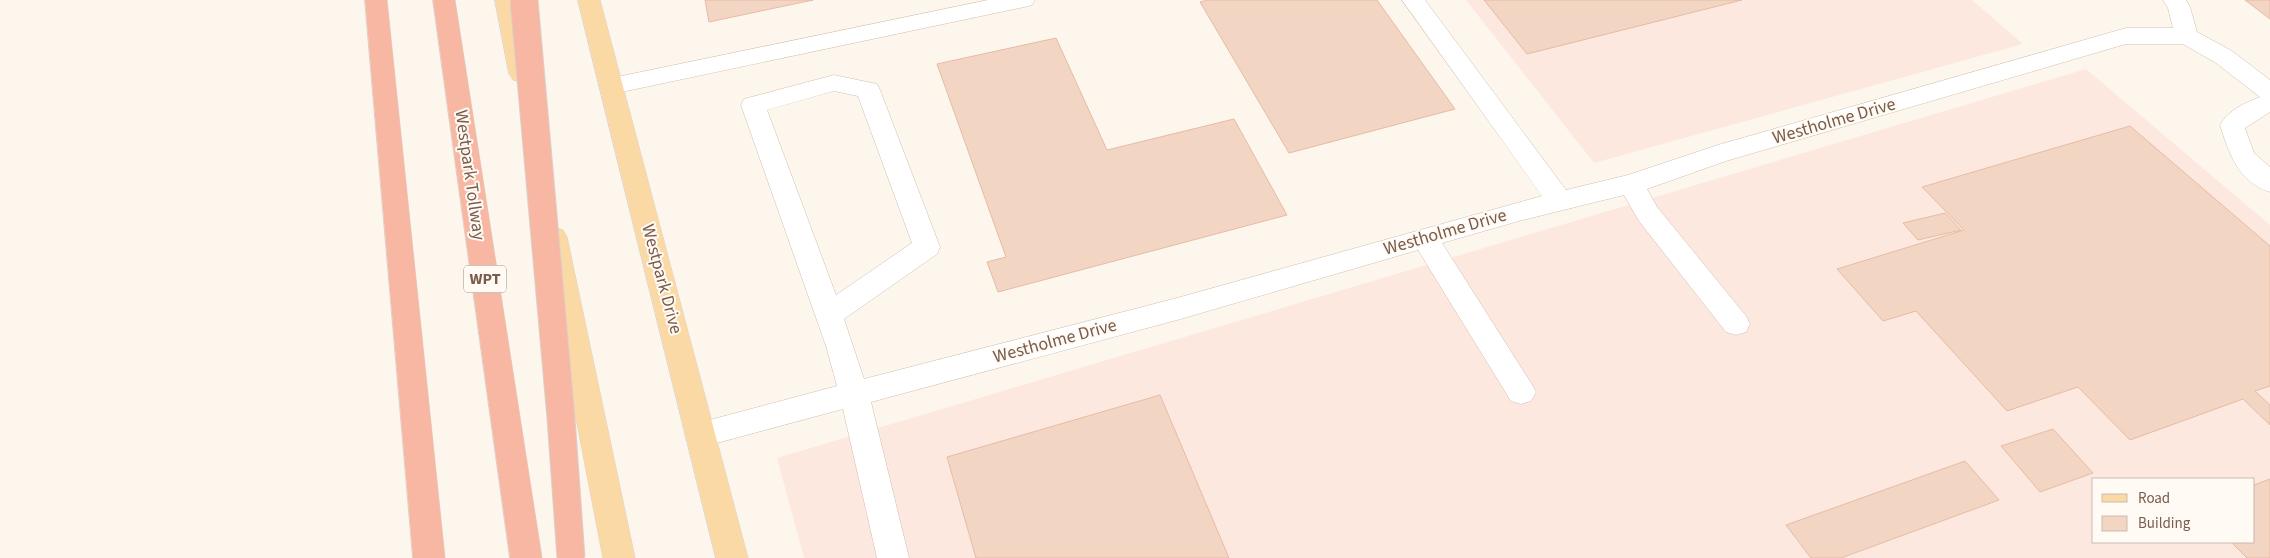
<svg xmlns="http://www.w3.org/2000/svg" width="2270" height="558" font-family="'Source Sans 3',sans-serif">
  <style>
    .commercial { fill: #fde8e0; fill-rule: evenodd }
    .building { fill: #f3d5c3; stroke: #e6bba3 }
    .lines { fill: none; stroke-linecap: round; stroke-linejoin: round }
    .minor-casing { stroke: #d1beb0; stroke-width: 1 }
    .major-casing { stroke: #dad1cd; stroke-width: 1 }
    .highway-casing { stroke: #dad1cd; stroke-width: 1 }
    .minor { fill: #fff; fill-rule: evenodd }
    .major { fill: #fbd9a5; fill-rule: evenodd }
    .highway { fill: #f7b7a3; fill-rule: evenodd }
    .highway-bridge-casing { stroke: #dad1cd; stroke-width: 29; stroke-linecap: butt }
    .highway-bridge { stroke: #f7b7a3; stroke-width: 27 }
    .labels { text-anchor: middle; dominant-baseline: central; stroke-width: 4; stroke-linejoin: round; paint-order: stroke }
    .shield { fill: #fffaf3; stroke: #a28b7f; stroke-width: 1 }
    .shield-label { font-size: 16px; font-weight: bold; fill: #7a5c4d }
    .street-label { font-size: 18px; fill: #7a5c4d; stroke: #fffaf3 }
  </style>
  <rect width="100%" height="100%" fill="#fdf6ec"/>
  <!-- commercial -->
  <g class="commercial">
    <path d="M1466,0H1972L2023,44L1594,163Z"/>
    <path d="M2086,69L2270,225V558H804L777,458ZM2094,479H2254V542H2094Z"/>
  </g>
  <!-- building -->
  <g class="building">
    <path d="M705,0H813L709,22Z"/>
    <path d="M1207,0H1377L1455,109L1289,153L1200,2Z"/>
    <path d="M1484,0H1742L1527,54Z"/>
    <path d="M2245,0H2270V19Z"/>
    <path d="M1056,38L1107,150L1234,119L1287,215L998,292L987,262L1006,257L937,64Z"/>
    <path d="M2130,126L2270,246V386L2255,391L2270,405V425L2243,399L2130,440L2078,387L2007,411L1916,311L1883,321L1837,269L1964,230L1922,187Z"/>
    <path d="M1945,213L1961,230L1918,240L1903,223Z"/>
    <path d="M1160,395L1229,558H976L947,457Z"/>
    <path d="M2053,429L2093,473L2040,492L2001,446Z"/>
    <path d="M1965,461L1999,500L1841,558H1811L1786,525Z"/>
    <path d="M2270,479V558H2247L2231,542H2254V485Z"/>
  </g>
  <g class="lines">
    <defs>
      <g id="minor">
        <path d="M988,0H1035L1032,5L1024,7L612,94L603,92L600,86L603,80L612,78Z"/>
        <path d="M1402,0H1425L1566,190L1628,175L1718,145L2126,28H2173L2168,8L2163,0H2186L2190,7L2197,32L2232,51L2270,80V112L2245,128L2254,153L2270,167V192C2238,182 2229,153 2220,125C2228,110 2245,103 2260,97L2216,63L2183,44H2126L1726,161L1647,189L1657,207L1746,316L1750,324L1746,332L1736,335L1726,332L1639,221L1624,195L1519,221L1442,243L1531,383L1536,392L1531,401L1521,404L1511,401L1418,250L1177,320L871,402L909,558H877L843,409L702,447L691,443L687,434L691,425L837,386L826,346L741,105L744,99L834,75L877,84L880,90L940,247L937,254L844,319L864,379L1177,298L1542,196ZM834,91L858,96L912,243L836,295L767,110Z"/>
      </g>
      <g id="major">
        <path d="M495,0H517L533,74L529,80L521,82L513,80L509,74Z"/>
        <path d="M578,0H600L748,558H716Z"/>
        <path d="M554,227L563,230L567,237L635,558H603L541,237L545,230Z"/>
      </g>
      <g id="highway">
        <path d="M365,0H387L445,558H413Z"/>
        <path d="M433,0H455L542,558H510Z"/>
      </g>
    </defs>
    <!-- minor casing -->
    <use href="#minor" class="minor-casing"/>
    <!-- major casing -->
    <use href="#major" class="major-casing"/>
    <!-- highway casing -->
    <use href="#highway" class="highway-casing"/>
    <!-- minor -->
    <use href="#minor" class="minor"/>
    <!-- major -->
    <use href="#major" class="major"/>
    <!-- highway -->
    <use href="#highway" class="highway"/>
    <defs>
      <path id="highway-bridge" d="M524,0L561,418L571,558"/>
    </defs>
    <!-- highway-bridge casing -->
    <use href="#highway-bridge" class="highway-bridge-casing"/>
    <!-- highway-bridge -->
    <use href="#highway-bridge" class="highway-bridge"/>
  </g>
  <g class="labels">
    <!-- shield labels -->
    <rect class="shield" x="464" y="265.5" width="42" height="27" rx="4"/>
    <g class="shield-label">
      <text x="485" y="279">WPT</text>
    </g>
    <!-- street labels -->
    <g class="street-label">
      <text transform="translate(1834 121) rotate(-16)">Westholme Drive</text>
      <text transform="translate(470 175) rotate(82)">Westpark Tollway</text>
      <text transform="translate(1445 232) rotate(-16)">Westholme Drive</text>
      <text transform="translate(662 279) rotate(75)">Westpark Drive</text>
      <text transform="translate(1055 341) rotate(-15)">Westholme Drive</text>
    </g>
  </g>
  <!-- legend -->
  <rect x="2092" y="478" width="162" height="65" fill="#fffaf3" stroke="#cabbb1"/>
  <rect x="2102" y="494" width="25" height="8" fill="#fbd9a5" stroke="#cabbb1"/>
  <text x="2138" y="503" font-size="15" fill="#7a5c4d">Road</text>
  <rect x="2102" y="516" width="25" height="15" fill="#f3d5c3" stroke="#cabbb1"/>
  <text x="2138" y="528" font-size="15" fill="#7a5c4d">Building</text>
</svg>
